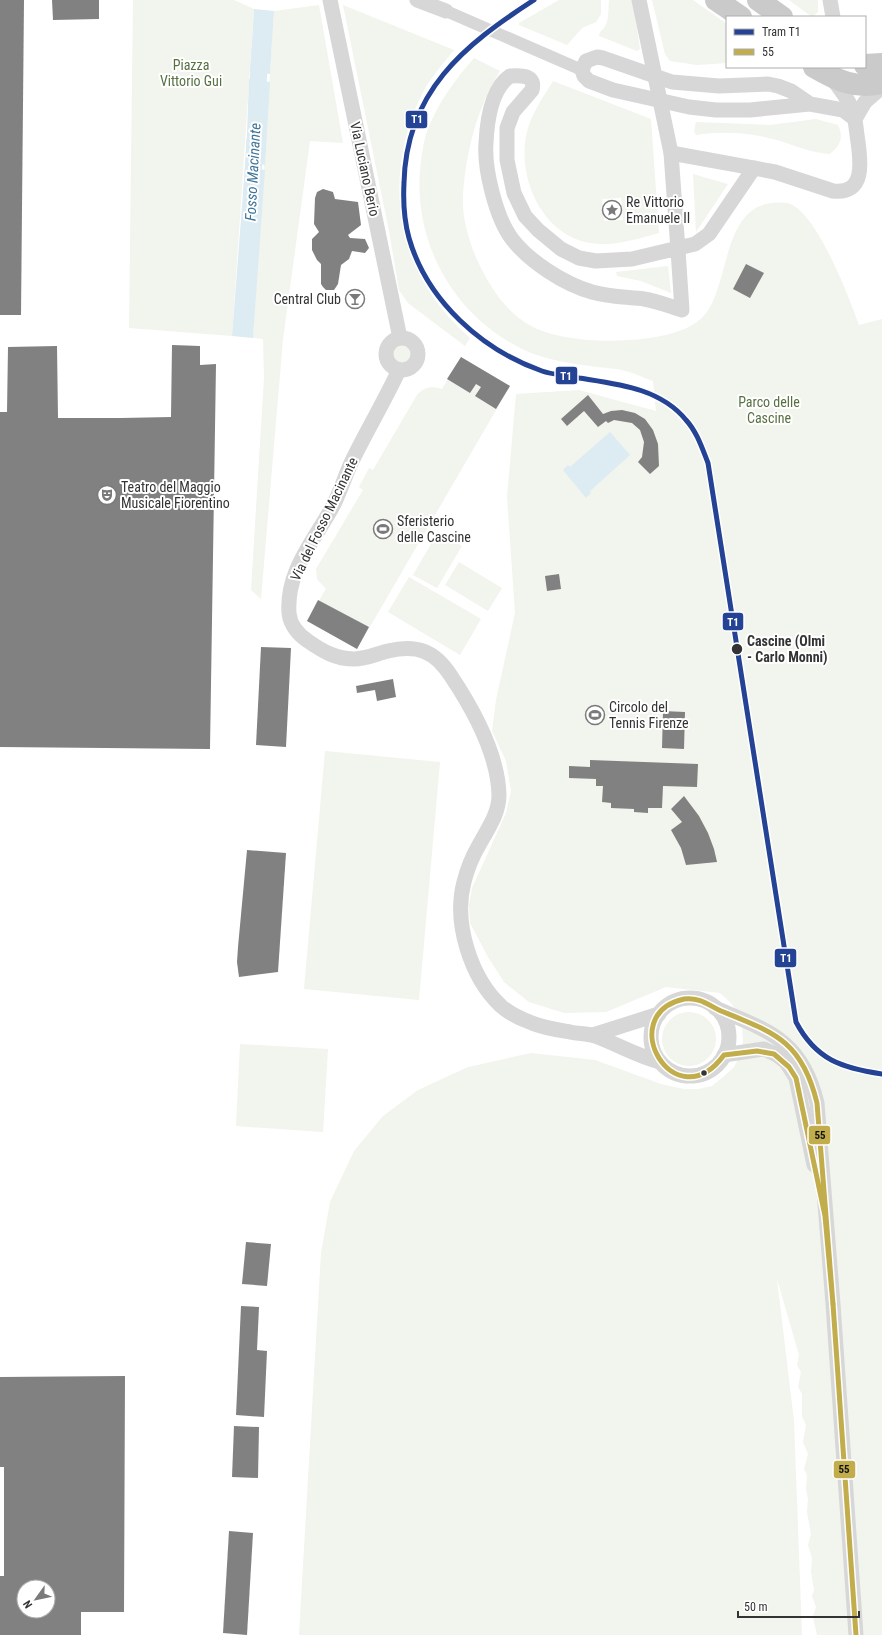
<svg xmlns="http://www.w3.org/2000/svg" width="882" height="1635" font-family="'Roboto Condensed',sans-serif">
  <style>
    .green { fill: #f1f5ed; fill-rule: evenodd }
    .water { fill: #ddebf3 }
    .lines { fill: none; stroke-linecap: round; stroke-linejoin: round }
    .canal { stroke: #ddebf3; stroke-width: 17 }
    .building { fill: #818181; fill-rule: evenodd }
    .pedestrian { stroke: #d7d7d7; stroke-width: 12 }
    .minor { stroke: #d7d7d7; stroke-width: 15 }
    .primary { stroke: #cacaca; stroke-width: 22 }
    .bus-1-casing { stroke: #fff; stroke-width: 8 }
    .bus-1 { stroke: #c1ad4b; stroke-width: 5 }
    .tram-1-casing { stroke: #fff; stroke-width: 8 }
    .tram-1 { stroke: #254395; stroke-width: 5 }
    .stop-dot { fill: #333; stroke: #fff; stroke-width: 1.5 }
    .labels { text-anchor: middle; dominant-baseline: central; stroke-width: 4; stroke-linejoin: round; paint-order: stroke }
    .park-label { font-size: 14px; fill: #56703f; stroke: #fff }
    .street-label { font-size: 14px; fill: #333; stroke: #fff }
    .poi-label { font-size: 14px; fill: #333; stroke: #fff; text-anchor: start }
    .stop-label { font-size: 14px; font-weight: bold; fill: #333; stroke: #fff; text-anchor: start }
    .water-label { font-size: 15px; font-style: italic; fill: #3f7597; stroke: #fff }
    .line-badge { stroke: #fff; stroke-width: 1.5 }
    .badge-label { font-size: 11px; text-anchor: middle; font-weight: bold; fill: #fff }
    .pale-badge-label { font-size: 11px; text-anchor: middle; font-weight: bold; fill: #111 }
  </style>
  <rect width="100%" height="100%" fill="#fff"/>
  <!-- green -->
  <g class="green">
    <path d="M133,0H234L254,9L232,336L129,328Z"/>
    <path d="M559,0H601V14L596,22L582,28L567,45L519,25V23Z"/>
    <path d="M609,0H633L640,49L637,51L599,36L600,32C610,25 608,11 609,0Z"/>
    <path d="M652,0H693L727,24V63L697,65L670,61L665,54Z"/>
    <path d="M789,0H818V12L812,17Z"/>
    <path d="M319,5L343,143L310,141L283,339L261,599L251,590L264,378L263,339L253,338L274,11Z"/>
    <path d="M343,5L454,50C443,64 430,78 422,94C380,180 397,275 470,338L465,346L408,303L399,290L389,231Z"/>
    <path d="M474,58L500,71C477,108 466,151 463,195C460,237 492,306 531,326C566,345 644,345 682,330C692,326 702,320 709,309C731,272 724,196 786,203C815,206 850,300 859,325L882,319V1635H817L813,1617L816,1607L812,1596L814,1590L811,1572L812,1558L808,1545L811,1534L807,1512L808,1499L806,1488L807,1475L804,1469L808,1454L803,1442L806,1425L802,1416V1394L798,1387L801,1372L797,1365L799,1355L777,1279L794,1421L802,1635H299L321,1253L330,1202L354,1151L383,1116L418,1090L468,1067L531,1053L595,1060L661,1084L684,1089H698L712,1086L723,1077L734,1067L741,1054L743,1042L742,1026L738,1013L731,1003L720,993L666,987L606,1012L564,1013L529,1002L504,982L488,957L470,923L469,905L472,888L506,813L511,791L506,761L492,731L496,700L515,613L507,497L516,394L579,390L656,411L653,381C642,377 632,372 621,370C613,368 605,368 597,367C573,364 546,360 524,350C455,317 414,245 420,170C421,158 423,145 426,134C437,104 454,81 474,58Z"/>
    <path d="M553,81L651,119L659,233C637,239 613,247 590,243C543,235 518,180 526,136C530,116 542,99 553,81ZM621,198L623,220L604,221L602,199Z"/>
    <path d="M816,119L838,125C844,138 840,146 830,154C810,153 792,144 773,139C747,132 722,131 696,135L694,131L696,122L770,125Z"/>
    <path d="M693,174L728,184L696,232Z"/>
    <path d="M668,266L671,293L641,281L617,276L616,272Z"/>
    <circle cx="403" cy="354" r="14"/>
    <path d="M461,357L510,386L357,649L307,621L326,589L317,579L316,569L363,490L359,487L369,468L373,470L417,395C425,386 432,386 442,389Z"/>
    <path d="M438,532L462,546L437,588L413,575Z"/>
    <path d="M459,562L502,588L488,611L445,585Z"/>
    <path d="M409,577L481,619L460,655L388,612Z"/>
    <path d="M325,751L440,762L419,1000L304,989Z"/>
    <circle cx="689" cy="1039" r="27"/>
    <path d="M240,1044L328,1049L323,1132L236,1126Z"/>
  </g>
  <!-- water -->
  <g class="water">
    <path d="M254,9L274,11L270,74L250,72Z"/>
    <path d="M249,79L270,82L265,165L246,161Z"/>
    <path d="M245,167L265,170L253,338L232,336Z"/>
    <path d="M610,432L630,455L590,491L591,493L586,498L563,470L568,465L570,467Z"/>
  </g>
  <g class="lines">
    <!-- canal -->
    <g class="canal">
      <path d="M257,103L260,49"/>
      <path d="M252,190L255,139"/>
    </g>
  </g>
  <!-- building -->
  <g class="building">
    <path d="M0,0H24L21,315H0Z"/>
    <path d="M52,0H99V19L53,20Z"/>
    <path d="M323,189L333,192L335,199L358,202L361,225L348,235L350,238L365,239L369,248L365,253L352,251L349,259L341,265L338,284L334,290H326L323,287L321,284V264L317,260L312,250V239L319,232L314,224L315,198L317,192Z"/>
    <path d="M746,264L764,273L750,298L733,289Z"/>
    <path d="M172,345L200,346V365L216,364L210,749L0,747V412H7L8,347L57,346L58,418H121L171,417Z"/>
    <path d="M461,357L510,386L496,409L475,396L481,387L476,384L470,393L447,379Z"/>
    <path d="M588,395L603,414L611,411L622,410L635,413L645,419L653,430L658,444L659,466L650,474L638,462L642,457L644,442L640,430L632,423L614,420L608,423L606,421L598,427L584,411L567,426L561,419Z"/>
    <path d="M559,574L561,589L547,591L545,576Z"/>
    <path d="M318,600L369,627L357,649L307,621Z"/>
    <path d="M261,647L291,648L286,747L256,745Z"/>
    <path d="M393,679L396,697L377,701L375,690L357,693L356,686Z"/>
    <path d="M663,711L685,712L684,749L662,748Z"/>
    <path d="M590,760L698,764L697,787L663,786L662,808H648V813L634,812V809L611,808V803L602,802L603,786H596V779L569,778V766L590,767Z"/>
    <path d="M684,796L699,816L708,833L714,849L717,862L686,865L681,848L671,830L682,822L671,809Z"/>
    <path d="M247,850L286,853L278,972L239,977L237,962L238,947Z"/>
    <path d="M246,1242L271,1244L267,1286L242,1284Z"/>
    <path d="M241,1306L259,1307L257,1350L267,1351L264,1417L236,1415Z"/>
    <path d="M125,1376L124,1612H81V1635H0V1576H4V1467H0V1377ZM24,1587H48V1611H24Z"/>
    <path d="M234,1426L259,1427L258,1478L232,1477Z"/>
    <path d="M229,1531L253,1533L247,1635L223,1633Z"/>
  </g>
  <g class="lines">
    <!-- pedestrian -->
    <path class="pedestrian" d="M446,11L582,70"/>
    <!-- minor -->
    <g class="minor">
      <path d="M330,0L400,338"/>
      <path d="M417,0L446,11"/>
      <path d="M639,0L671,153L678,250L682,310C669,306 657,301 644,299C627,297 609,297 592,292C564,284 530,262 512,239C496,218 484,169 486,143C487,122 491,89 510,76C521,75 536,75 532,90L513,112L507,128V160L514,193L525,216L538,230L561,249L579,258L596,261L632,259L695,244L709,234L754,168"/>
      <path d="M830,0L833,17"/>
      <path d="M810,104L791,91L778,86L768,84L719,86L672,82L603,58L597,57L586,61L582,70L584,76L589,81L613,90L689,107L716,110H750L810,104L843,110L855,119"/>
      <path d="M855,119L865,102L882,87"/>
      <path d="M671,153L775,172L833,191C868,195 860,157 857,135C856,126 855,116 852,108C846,96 838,86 831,77"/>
      <circle cx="402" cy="354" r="16"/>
      <path d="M399,370C384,402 366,432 351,463C345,477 340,491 334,504C315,540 286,570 289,613C290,625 299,635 308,641C322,651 336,659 354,659C366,659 376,654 388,651C417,644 435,651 451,676C473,709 498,755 499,795C499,814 487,830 479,845C472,857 467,870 464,882C453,923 471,978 501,1006C510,1014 521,1019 532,1023C544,1028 558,1030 570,1032C579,1034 587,1033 595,1036C617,1044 637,1056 660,1062"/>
      <circle cx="690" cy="1037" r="39"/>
      <path d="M715,1008C769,1031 802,1040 817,1103L833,1304L856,1635"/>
      <path d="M593,1035L659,1014"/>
      <path d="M724,1055L764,1049L777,1055L786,1062L796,1078L814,1165"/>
    </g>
    <!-- primary -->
    <g class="primary">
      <path d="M716,0L741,17"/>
      <path d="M758,0L782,17"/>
      <path d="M865,65L882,64"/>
      <path d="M814,67C838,81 855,89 882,83"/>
    </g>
    <defs>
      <g id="bus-1">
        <path d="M684,999C700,997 708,1005 721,1011C775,1033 802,1041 817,1103L833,1304L825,1216L796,1078L789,1067L774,1054L757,1051L724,1055C675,1122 613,1015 684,999Z"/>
        <path d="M833,1304L856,1635"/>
      </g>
    </defs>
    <!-- bus-1 casing -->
    <use href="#bus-1" class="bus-1-casing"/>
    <!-- bus-1 -->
    <use href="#bus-1" class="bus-1"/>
    <defs>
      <path id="tram-1" d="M534,0C464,45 406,92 404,183C403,202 404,220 409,238C427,301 482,350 542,371C553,375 567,375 579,378C617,384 660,388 686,420C697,432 702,448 708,463L796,1022C816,1060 842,1068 882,1074"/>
    </defs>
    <!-- tram-1 casing -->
    <use href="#tram-1" class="tram-1-casing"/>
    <!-- tram-1 -->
    <use href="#tram-1" class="tram-1"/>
  </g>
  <!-- icons -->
  <defs>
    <symbol id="sight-ring" viewBox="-11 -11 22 22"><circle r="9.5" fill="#fff" stroke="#7a7a7a" stroke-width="1.5"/><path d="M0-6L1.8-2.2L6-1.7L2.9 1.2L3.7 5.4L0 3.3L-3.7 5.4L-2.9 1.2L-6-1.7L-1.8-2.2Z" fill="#7a7a7a"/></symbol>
    <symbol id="bar-ring" viewBox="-11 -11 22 22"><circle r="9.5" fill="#fff" stroke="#7a7a7a" stroke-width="1.5"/><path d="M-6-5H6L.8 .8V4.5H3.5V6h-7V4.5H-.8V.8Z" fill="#7a7a7a"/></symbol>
    <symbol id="theatre-ring" viewBox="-11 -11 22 22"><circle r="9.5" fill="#fff" stroke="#7a7a7a" stroke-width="1.5"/><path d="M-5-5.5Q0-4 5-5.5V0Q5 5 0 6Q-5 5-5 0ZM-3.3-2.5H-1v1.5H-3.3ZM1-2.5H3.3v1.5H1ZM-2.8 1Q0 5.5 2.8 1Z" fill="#7a7a7a"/></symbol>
    <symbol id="stadium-ring" viewBox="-11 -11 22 22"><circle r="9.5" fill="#fff" stroke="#7a7a7a" stroke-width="1.5"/><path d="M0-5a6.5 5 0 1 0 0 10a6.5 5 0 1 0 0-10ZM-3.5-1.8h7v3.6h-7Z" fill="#7a7a7a"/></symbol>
  </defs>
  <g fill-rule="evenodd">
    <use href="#sight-ring" x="601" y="199" width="22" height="22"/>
    <use href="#bar-ring" x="344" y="288" width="22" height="22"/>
    <use href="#theatre-ring" x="96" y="484" width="22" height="22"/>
    <use href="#stadium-ring" x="372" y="518" width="22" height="22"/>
    <use href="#stadium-ring" x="584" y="704" width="22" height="22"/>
  </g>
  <!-- markers -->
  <g class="stop-dot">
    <circle cx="737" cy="649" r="6"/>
    <circle cx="704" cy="1073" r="3.5"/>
  </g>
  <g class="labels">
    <!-- park labels -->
    <g class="park-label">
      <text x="191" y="65">Piazza<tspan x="191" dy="16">Vittorio Gui</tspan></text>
      <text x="769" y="402">Parco delle<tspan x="769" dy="16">Cascine</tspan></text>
    </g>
    <!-- street labels -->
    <g class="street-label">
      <text transform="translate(365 169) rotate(78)">Via Luciano Berio</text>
      <text transform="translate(324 519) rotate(-64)">Via del Fosso Macinante</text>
    </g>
    <!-- poi labels -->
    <g class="poi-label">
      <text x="626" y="202">Re Vittorio<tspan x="626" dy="16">Emanuele II</tspan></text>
      <text x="341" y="299" text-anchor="end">Central Club</text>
      <text x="121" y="487">Teatro del Maggio<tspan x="121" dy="16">Musicale Fiorentino</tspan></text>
      <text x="397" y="521">Sferisterio<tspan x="397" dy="16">delle Cascine</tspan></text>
      <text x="609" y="707">Circolo del<tspan x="609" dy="16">Tennis Firenze</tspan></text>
    </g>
    <!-- stop labels -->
    <g class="stop-label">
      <text x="747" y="641">Cascine (Olmi<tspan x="747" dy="16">- Carlo Monni)</tspan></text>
    </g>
    <!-- water labels -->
    <g class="water-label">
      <text transform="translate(253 172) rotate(-87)">Fosso Macinante</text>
    </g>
  </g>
  <g class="line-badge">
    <rect x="405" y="110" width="23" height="19" rx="4" fill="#254395"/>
    <rect x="555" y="366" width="23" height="19" rx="4" fill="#254395"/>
    <rect x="722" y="612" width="22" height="19" rx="4" fill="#254395"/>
    <rect x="774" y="948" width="23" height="20" rx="4" fill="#254395"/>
    <rect x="808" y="1125" width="23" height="20" rx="4" fill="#c1ad4b"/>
    <rect x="833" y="1460" width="23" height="19" rx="4" fill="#c1ad4b"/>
  </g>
  <g class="badge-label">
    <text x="417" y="123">T1</text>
    <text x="566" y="380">T1</text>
    <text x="733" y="626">T1</text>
    <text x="786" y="962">T1</text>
  </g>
  <g class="pale-badge-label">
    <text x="820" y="1139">55</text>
    <text x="844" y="1473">55</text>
  </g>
  <!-- legend -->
  <rect x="726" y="16" width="140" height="52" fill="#ffffff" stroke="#adadad"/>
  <rect x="734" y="29" width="20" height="6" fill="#254395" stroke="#adadad"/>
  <text x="762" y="36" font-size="12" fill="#333333">Tram T1</text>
  <rect x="734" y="49" width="20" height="6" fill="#c1ad4b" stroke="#adadad"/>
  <text x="762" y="56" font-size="12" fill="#333333">55</text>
  <!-- north arrow -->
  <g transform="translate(36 1599) rotate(237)"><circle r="19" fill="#ffffff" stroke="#adadad"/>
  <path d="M0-3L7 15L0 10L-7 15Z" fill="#7a7a7a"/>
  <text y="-6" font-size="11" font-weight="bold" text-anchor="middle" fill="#333333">N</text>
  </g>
  <!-- scale -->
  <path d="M738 1611v6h121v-6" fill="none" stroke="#333333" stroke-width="2"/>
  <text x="744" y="1611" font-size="12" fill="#333333" stroke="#ffffff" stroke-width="3" paint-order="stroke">50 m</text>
</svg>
